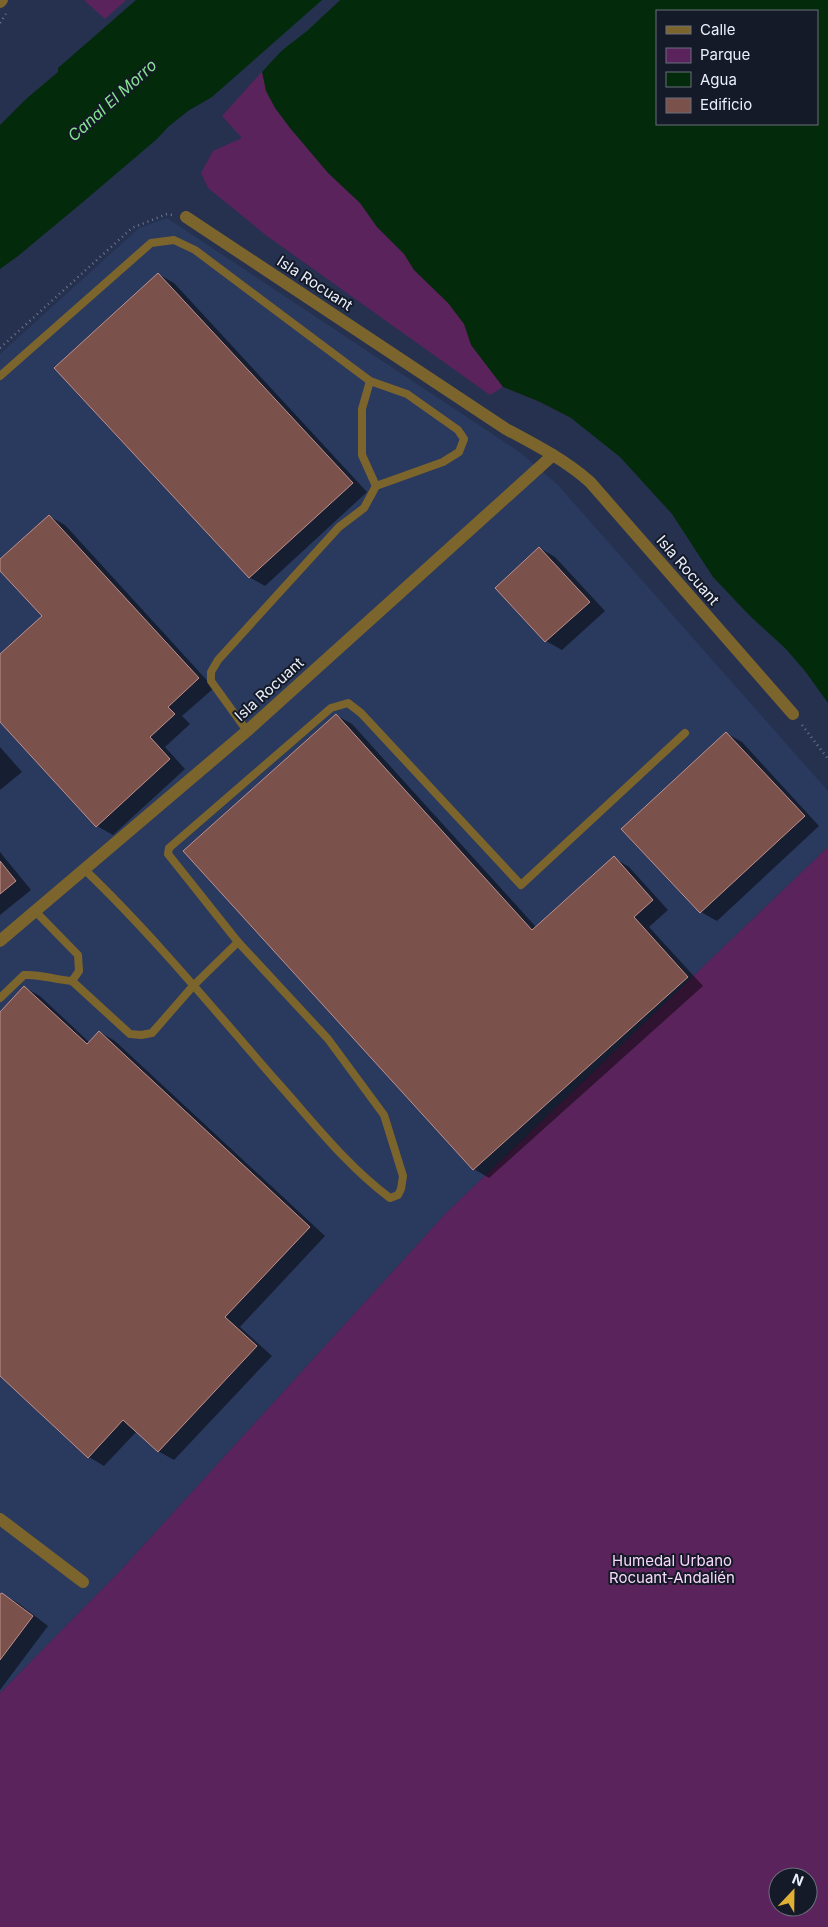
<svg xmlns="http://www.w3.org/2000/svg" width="828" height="1927" font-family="Inter,sans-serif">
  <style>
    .built { fill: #2a395e }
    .green { fill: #5b235c; fill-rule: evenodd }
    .water { fill: #032b0b; fill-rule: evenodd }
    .pier { fill: #25314f }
    .shadow { fill: #0007 }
    .building { fill: #7b514c; stroke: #c0918c }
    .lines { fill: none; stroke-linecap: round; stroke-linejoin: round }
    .path { stroke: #6d778e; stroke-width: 2.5; stroke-dasharray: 1 4; stroke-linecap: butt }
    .lane { stroke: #7c652c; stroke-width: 8 }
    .street { stroke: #7c652c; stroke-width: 12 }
    .labels { text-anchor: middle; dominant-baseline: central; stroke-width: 4; stroke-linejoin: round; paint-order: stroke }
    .street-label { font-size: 15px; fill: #eaeffb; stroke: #141a27 }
    .park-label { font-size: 15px; fill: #fad7fa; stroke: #141a27 }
    .water-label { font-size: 16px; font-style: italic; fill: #84e48e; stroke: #141a27 }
  </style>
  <rect width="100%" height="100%" fill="#25314f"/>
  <!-- built -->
  <path class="built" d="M167,218L521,453L557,484L828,791V847L447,1212L121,1570L0,1693V354L139,228Z"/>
  <!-- green -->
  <g class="green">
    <path d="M84,0H126L105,19Z"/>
    <path d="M340,0L571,418L540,402L503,387L490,395L267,236L208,188L201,173L213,151L242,138L222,116L267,66Z"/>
    <path d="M828,847V1927H0V1693L121,1570L447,1212ZM778,1877H808V1907H778Z"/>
  </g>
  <!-- water -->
  <g class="water">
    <path d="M136,0H322L212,97L188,111L168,127L157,139L83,202L18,256L0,269V125L26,99L58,72V68Z"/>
    <path d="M340,0H828V703L805,671L785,648L751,617L713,577L672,514L620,457L571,418L540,402L503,387L471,345L464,324L448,303L414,270L404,254L377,227L360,203L328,173L290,128L275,108L266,91L262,72C284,44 315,25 340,0ZM657,11H817V124H657Z"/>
  </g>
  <!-- pier -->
  <path class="pier" d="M337,0H340L307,31L281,51L262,72L260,70L279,49L305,29Z"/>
  <!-- shadow -->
  <g class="shadow">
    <path d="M158,274L174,283L367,492L265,586L249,577Z"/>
    <path d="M49,516L65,525L214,688L182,716L190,724L165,747L185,769L113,835L97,826L0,720V656L43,616L0,569V561Z"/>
    <path d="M540,548L555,557L605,611L562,650L546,641L497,588Z"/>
    <path d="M336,715L352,724L536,927L614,858L629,867L668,910L649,927L703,986L489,1178L474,1169Z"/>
    <path d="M726,733L742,742L819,826L717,921L701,912L623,829Z"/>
    <path d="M0,747L22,772L0,790Z"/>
    <path d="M0,852L31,890L0,915Z"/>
    <path d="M24,987L40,996L90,1043L100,1032L115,1041L325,1236L240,1327L272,1356L174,1460L158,1451L137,1431L104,1466L89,1457L0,1375V1013Z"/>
    <path d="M2,1594L18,1603L48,1626L0,1690V1595Z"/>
  </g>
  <!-- building -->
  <g class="building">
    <path d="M158,273L353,483L249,578L54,368Z"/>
    <path d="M49,515L199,678L168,707L175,714L150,737L170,759L96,827L0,722V654L42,616L0,571V559Z"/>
    <path d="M539,547L590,602L545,642L495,588Z"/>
    <path d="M336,714L532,930L614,856L653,900L634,917L688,977L473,1170L183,851Z"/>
    <path d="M726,732L805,816L700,913L621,829Z"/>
    <path d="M0,861L16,881L0,894Z"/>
    <path d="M24,986L87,1044L99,1031L310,1227L225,1317L257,1346L158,1452L123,1420L88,1458L0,1376V1012Z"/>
    <path d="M2,1593L33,1616L0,1660V1594Z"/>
  </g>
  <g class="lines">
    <!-- path -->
    <g class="path">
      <path d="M0,23L6,14"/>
      <path d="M0,348L132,228L167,214L172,215"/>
      <path d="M802,725L828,759"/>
    </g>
    <!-- lane -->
    <g class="lane">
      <path d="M0,376L151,243L174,240L195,250L370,381L407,394L458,430L464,439L459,452L443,462L376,486L364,508L339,527L218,660L211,672V681L247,731"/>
      <path d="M370,381L362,409V455L376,486"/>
      <path d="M84,869C153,935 216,1012 278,1083C314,1123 347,1166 390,1198L398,1195L401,1189L403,1176L384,1115L328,1039L238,942L168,854L169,848L331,708L348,703L361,713L521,885L685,733"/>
      <path d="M72,981L130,1034L141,1035L152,1033L193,986L238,942"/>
      <path d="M0,998L24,975C41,974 55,980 72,981L79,971L78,955L35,911"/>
    </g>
    <!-- street -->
    <g class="street">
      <path d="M0,2L2,0"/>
      <path d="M186,217L506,429C536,445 565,460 590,482L793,714"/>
      <path d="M0,941L247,731L553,455"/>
      <path d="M0,1519L83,1582"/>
    </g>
  </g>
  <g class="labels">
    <!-- street labels -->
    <g class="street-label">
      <text transform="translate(315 283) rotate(33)">Isla Rocuant</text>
      <text transform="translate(688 570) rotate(49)">Isla Rocuant</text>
      <text transform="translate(269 689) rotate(-42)">Isla Rocuant</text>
    </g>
    <!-- park labels -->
    <g class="park-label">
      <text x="672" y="1560">Humedal Urbano<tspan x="672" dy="17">Rocuant-Andalién</tspan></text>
    </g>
    <!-- water labels -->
    <g class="water-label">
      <text transform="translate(112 100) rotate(-42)">Canal El Morro</text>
    </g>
  </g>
  <!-- legend -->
  <rect x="656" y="10" width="162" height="115" fill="#141a27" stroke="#6a6f7c"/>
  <rect x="666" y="26" width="25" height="8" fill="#7c652c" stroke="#6a6f7c"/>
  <text x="700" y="35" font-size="15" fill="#eaeffb">Calle</text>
  <rect x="666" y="48" width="25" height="15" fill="#5b235c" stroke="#6a6f7c"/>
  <text x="700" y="60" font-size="15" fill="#eaeffb">Parque</text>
  <rect x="666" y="72" width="25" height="15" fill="#032b0b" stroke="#6a6f7c"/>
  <text x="700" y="85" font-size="15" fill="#eaeffb">Agua</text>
  <rect x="666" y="98" width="25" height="15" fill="#7b514c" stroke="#6a6f7c"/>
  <text x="700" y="110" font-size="15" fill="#eaeffb">Edificio</text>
  <!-- north arrow -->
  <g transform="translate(793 1892) rotate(22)"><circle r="24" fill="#141a27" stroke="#6a6f7c"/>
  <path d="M0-4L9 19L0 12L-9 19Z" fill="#dfb034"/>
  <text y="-8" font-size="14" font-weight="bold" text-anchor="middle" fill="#eaeffb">N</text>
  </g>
</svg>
